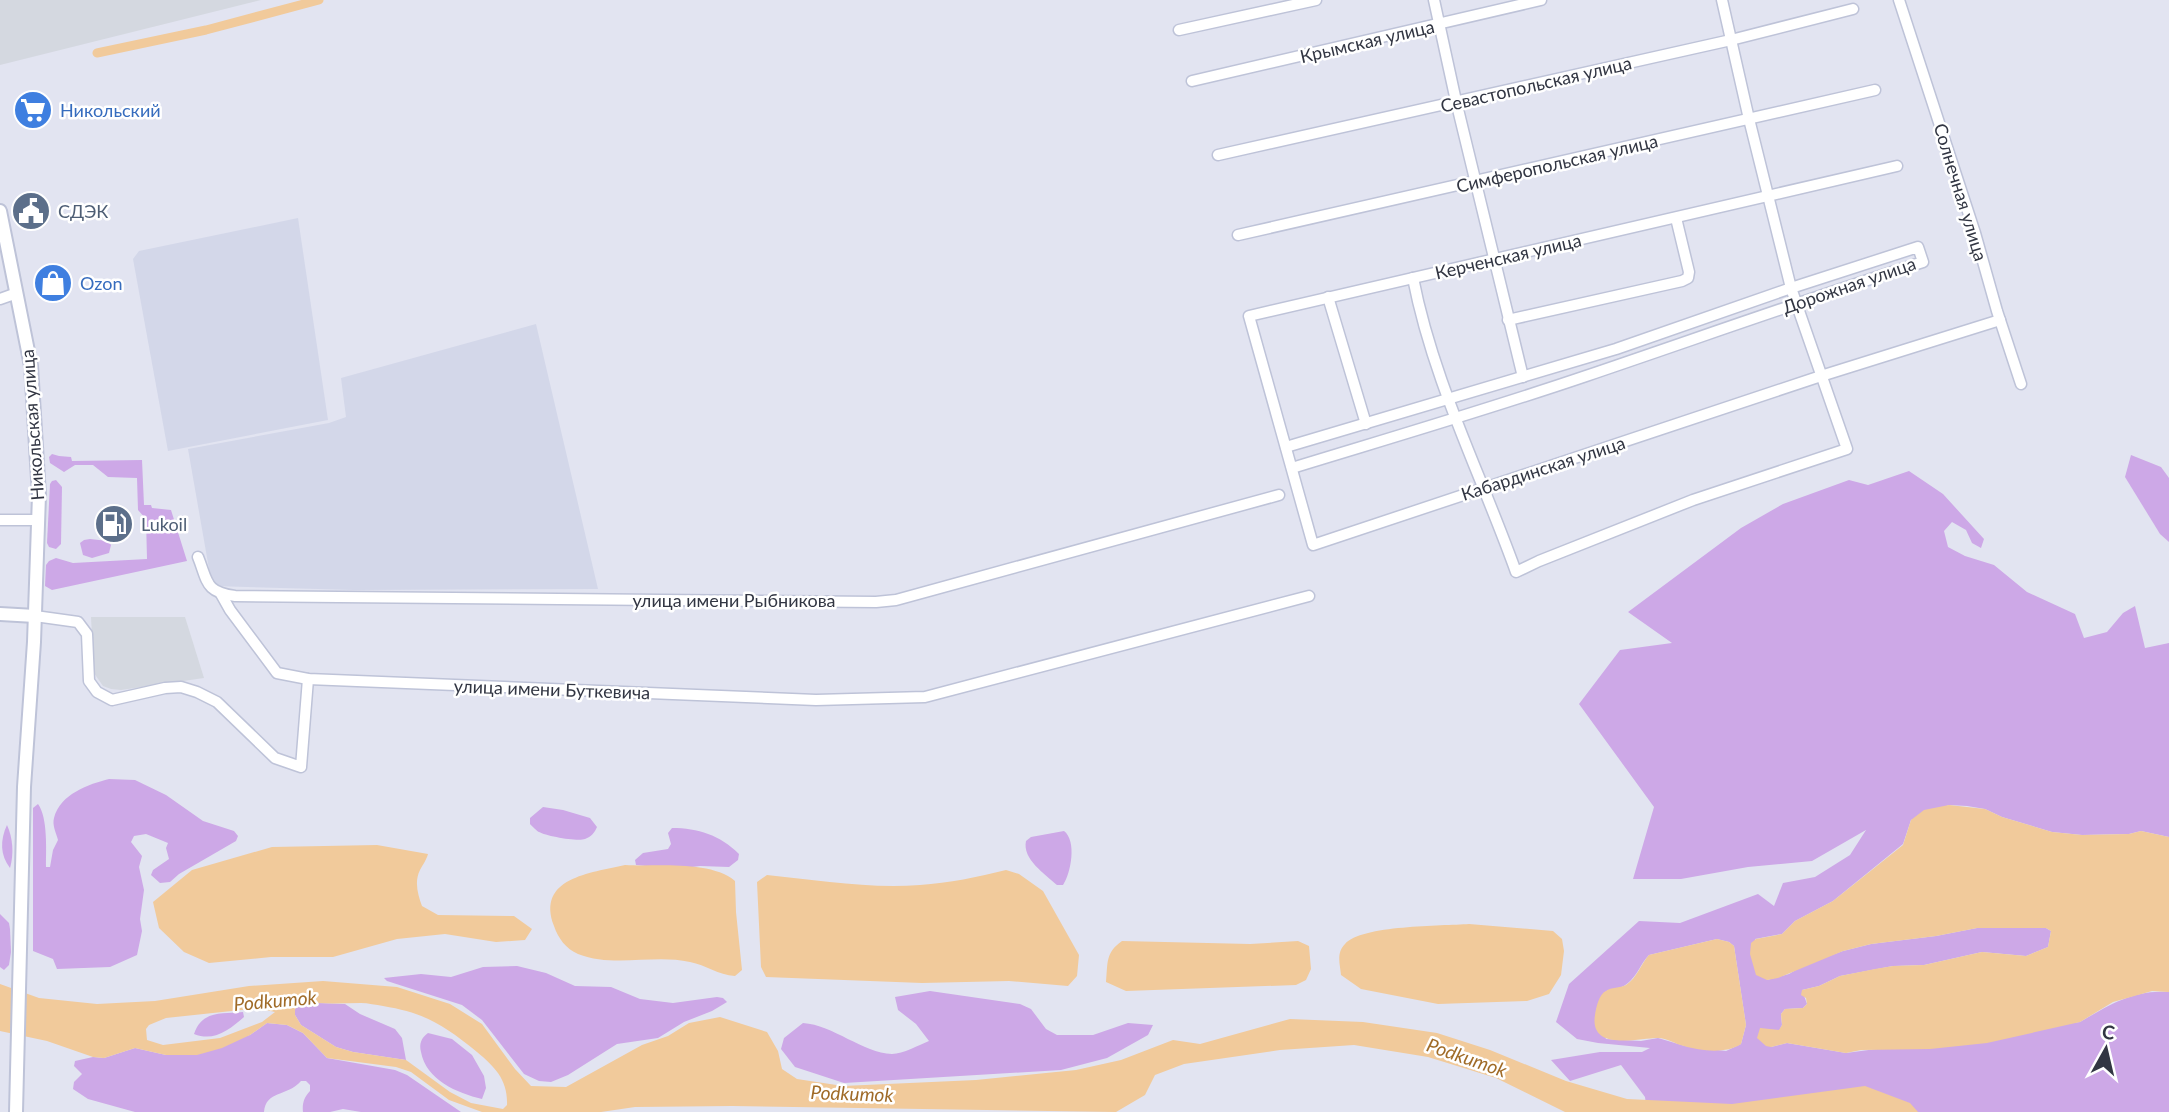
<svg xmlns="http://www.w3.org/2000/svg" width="2169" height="1112" font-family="Lato,sans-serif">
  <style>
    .residential { fill: #d3d7e9 }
    .industrial { fill: #d4d8e0 }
    .green { fill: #cda8e7; fill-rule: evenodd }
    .water { fill: #f1ca9b; fill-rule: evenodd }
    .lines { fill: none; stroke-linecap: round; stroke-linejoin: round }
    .canal { stroke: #f1ca9b; stroke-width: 9 }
    .minor-casing { stroke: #bec3d8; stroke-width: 13 }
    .tertiary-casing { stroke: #bec3d8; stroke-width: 16 }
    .minor { stroke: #fff; stroke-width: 10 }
    .tertiary { stroke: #fff; stroke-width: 12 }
    .labels { text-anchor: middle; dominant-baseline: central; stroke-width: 5; stroke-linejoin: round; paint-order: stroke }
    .street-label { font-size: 18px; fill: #323643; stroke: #fff }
    .shop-label { font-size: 18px; fill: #366cbe; stroke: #fff; text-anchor: start }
    .service-label { font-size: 18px; fill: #4e5e75; stroke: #fff; text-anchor: start }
    .water-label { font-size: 19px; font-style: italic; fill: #a06b28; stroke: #fff }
  </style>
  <rect width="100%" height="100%" fill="#e2e4f1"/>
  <!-- residential -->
  <g class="residential">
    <path d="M298,218L328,420L168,451L133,259L139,251Z"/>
    <path d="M536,324L598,589L354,590L212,586L188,449L329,423L346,417L341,378Z"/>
  </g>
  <!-- industrial -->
  <g class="industrial">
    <path d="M0,0H261L0,65Z"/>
    <path d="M91,617H185L204,678L121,690L111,689L103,686L94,673Z"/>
  </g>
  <!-- green -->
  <g class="green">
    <path d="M52,454L59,456L71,457L72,461L142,460L144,505H151L152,508L171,510L187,561L52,590L45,586L46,565L49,561L56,558L73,563L147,559L146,519L138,510L137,478L108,477L93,465H75L64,472L50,463L49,457Z"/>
    <path d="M2131,455L2161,467L2169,478V542L2160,534L2125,477Z"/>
    <path d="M1909,471L1943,494L1984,539L1981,548L1972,543L1966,530L1952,522L1944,531L1948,547L1965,556L1994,565L2027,592L2075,614L2084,638L2107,632L2123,613L2135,606L2145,648L2169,643V837L2141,831L2129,834L2082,835L2052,832L2002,817L1985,809L1967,806L1949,805L1911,820L1903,844L1833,901L1795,921L1782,934L1755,939L1767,980L1789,974L1804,965L1843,951L1871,944L1936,936L1977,928H2046L2051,931L2048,947L2026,956L1982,952L1924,965L1893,966L1840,976L1819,986L1802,990L1807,1004L1803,1008L1785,1009L1781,1014L1782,1025L1771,1047L1787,1043L1846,1053L2080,1022C2109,1005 2134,989 2169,992V1112H1647L1645,1097L1621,1065L1570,1081L1551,1060L1600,1052H1642L1650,1048L1598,1043L1577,1039L1556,1022L1569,984L1639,921L1680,923L1758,894L1774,906L1783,883L1815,877L1850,855L1866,830L1812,861L1748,867L1681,879H1633L1654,807L1579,704L1620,650L1672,643L1628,612L1741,528L1783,504L1849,480L1868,485ZM1717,939L1729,942L1734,946L1746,1025L1741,1044L1726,1051L1685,1046L1658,1038L1641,1041L1606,1039L1596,1011C1608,977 1609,998 1628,983C1637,976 1641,963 1649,955Z"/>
    <path d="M56,480L62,487L61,544L56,549L49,547L47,543L50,484L52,481Z"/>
    <path d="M90,539L108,541L111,545L109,553L92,558L83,555L80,543L84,540Z"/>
    <path d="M109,779L135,780L166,795L203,821L234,831L238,836L236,841L179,874L170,882L160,883L151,875L153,870L169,859L166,848L168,843L146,834L134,836L131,842L142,856L139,867L144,890L140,919L142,931L137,955L110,967L57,969L53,959L33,951V808L38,804C48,818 46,850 46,867H50L53,850L58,840C56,833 52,825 54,818C60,794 89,784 109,779Z"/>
    <path d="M543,807L563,810L590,818L597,827C595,832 591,837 585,839C578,842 546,836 539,832C538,832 531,825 530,824V818Z"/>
    <path d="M7,825C13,838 14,854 10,868C0,855 0,840 7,825Z"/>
    <path d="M672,828C698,828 720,835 739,854L738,860L729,867L700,866L676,869L636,865L635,860L643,853L668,849L671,844L668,833Z"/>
    <path d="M1064,831C1077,841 1071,873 1063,885H1057C1045,874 1022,859 1026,841L1031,837Z"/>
    <path d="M0,914L9,923L10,929L11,952L9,965L4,970L0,967Z"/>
    <path d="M517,966L546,973L575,986L611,987L640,999L673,1003L717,997L723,998L727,1002L712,1011L684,1022L658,1038L617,1044L568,1075L551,1082L539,1081L524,1074L482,1020L462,1005L387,981L384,978L421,974L451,977L483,967Z"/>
    <path d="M930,991L1020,1004L1031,1009L1046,1029L1057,1035H1093L1128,1023L1153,1025L1148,1035L1107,1058L1061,1070L844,1083L795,1067L781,1049L784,1038L803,1023C833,1025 863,1053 892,1054C903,1054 919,1045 929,1041L916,1024L898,1010L895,997Z"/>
    <path d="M318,1003L345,1004L360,1014L395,1029L402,1038L406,1060L353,1052L336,1047L301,1025L295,1015V1009L300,1005Z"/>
    <path d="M243,1012L244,1017C229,1030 214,1042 194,1034C202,1010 222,1014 243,1012Z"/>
    <path d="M267,1023L287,1025L303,1033L327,1058L395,1070L407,1075L461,1112H361L343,1109L330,1112H303C302,1104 304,1097 310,1091V1085L306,1081H301C287,1097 266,1090 264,1112H135L88,1099L73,1089L74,1082L82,1074L74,1066L75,1061L93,1057L104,1058L135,1048L166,1055L250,1035Z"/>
    <path d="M428,1033L452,1039L472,1055L484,1076L486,1088L482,1099C457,1093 426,1080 421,1052C419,1044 421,1038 428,1033Z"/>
  </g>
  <!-- water -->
  <g class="water">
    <path d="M1949,805L1985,809L2002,817L2052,832L2082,835L2129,834L2141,831L2169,837V992L2152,991L2113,1002L2080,1022L1987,1043L1930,1049L1861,1050L1846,1053L1787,1043L1771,1047L1766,1046L1757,1038L1760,1028L1779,1030L1782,1025L1781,1014L1785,1009L1803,1008L1807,1004L1806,998L1801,995L1802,990L1819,986L1840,976L1875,969L1893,966L1924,965L1982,952L2026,956L2048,947L2051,931L2046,928H1977L1936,936L1871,944L1843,951L1778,978L1767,980L1756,975L1750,954L1751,943L1756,939L1782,934L1795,921L1833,901L1903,845L1911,820L1924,810Z"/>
    <path d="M377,845L428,854C426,861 423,864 420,870C414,882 418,895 422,906L438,915L514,916L532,929L525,940L496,942L445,934L397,939L333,957H271L209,963L184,952L159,928L153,902L192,870L272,847Z"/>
    <path d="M625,865C656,867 710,860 735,881L736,912L742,970L735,976C718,975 706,965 690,962C653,954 614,968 578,954C566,949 558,938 554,926C536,878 590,873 625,865Z"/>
    <path d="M1006,870L1019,874L1043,891L1079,955L1077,976L1068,986L1009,981L922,983L766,977L761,967L757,882L767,875C817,880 869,889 920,885C949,883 978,877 1006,870Z"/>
    <path d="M1469,924L1553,931L1562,939L1564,951L1561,975L1549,994L1527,1001L1438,1004L1361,989L1341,975C1340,964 1336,953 1345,944C1361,925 1442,926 1469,924Z"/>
    <path d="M1717,939L1729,942L1734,946L1746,1025L1741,1044C1726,1054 1701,1051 1684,1046C1675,1044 1667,1038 1658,1038C1638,1038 1589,1052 1595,1015C1596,1008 1599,994 1606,991C1611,987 1620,988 1626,985C1637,978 1641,964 1649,955Z"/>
    <path d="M1122,941L1250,944L1298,941L1309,946L1311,969L1306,980L1296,985L1126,991L1106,982C1108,963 1105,953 1122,941Z"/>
    <path d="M323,981L397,987L450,1004L482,1024L515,1069L531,1086L566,1087L642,1045L668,1036L689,1023L720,1017L767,1032L778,1051L782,1069L797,1079L843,1086L976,1080L1076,1070L1121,1060L1173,1040L1200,1044L1290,1019L1363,1022L1437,1033L1490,1050L1566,1081L1627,1099L1732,1104L1865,1086L1910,1103L1918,1112H1565L1496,1078L1428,1057L1354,1045L1280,1050L1184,1064L1155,1075L1145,1095L1116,1112L732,1106L635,1107L601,1112H482L449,1100L411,1072L396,1067L327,1058L303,1033L287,1025L267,1023L250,1035L222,1048L197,1055H166L135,1048L104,1058L93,1057L47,1041L0,1031V984L39,998L97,1004L155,1001L249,986ZM318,1003C333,1004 347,1003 361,1003C368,1003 376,1005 383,1006C425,1013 444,1025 477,1052C495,1067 508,1080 507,1105L503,1109L471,1103L450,1092L406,1060L353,1052L336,1047L301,1025L295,1015V1009L300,1005ZM241,1010H266L275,1012L262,1022L220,1038L163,1045L147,1040L146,1029L149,1025L166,1018Z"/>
  </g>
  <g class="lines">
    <!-- canal -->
    <path class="canal" d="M97,53L206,30L319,0"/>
    <defs>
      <g id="minor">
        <path d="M1434,0L1456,101L1523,377"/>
        <path d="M1899,0L1975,233L1997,311L2021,384"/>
        <path d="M1179,30L1316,0"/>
        <path d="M1192,81L1541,0"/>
        <path d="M1218,155L1731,40L1853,9"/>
        <path d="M1897,166L1249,316L1313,545L1821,376L2000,320"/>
        <path d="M1238,235L1875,90"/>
        <path d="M1413,278C1433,381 1481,474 1516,572L1539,561L1693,500L1847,449L1791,288L1749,119L1722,0"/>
        <path d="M1328,297L1366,424"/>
        <path d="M0,299L17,293"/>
        <path d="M1508,320L1682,281L1688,278L1689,272L1676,218"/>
        <path d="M1286,447L1616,349L1791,288L1918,247L1923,262C1810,298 1698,338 1586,376C1489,409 1390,438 1292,468"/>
        <path d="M0,520H38"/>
        <path d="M198,557C208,582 205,592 235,596L876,602L896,600L1279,495"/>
        <path d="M221,594L230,610L277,673L308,679L816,700L925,697L1309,596"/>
        <path d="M35,616L78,622L87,634L89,681L97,692L112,700L165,688L181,687L197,692L217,702L275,758L301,767L308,679"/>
      </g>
      <g id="tertiary">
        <path d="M0,211L31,366L39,495L34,642L24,787L16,1112"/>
        <path d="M0,614L35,616"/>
      </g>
    </defs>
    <!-- minor casing -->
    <use href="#minor" class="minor-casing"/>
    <!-- tertiary casing -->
    <use href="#tertiary" class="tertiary-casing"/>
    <!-- minor -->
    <use href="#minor" class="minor"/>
    <!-- tertiary -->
    <use href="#tertiary" class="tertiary"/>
  </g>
  <!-- icons -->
  <defs>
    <symbol id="supermarket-disc" viewBox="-11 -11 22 22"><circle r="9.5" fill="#3f7fe0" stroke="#fff"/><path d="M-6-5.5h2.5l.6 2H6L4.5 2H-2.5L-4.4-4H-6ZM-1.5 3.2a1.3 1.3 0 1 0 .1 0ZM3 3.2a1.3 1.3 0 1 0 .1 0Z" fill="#fff"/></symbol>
    <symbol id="civic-disc" viewBox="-11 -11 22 22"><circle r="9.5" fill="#5c6f8a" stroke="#fff"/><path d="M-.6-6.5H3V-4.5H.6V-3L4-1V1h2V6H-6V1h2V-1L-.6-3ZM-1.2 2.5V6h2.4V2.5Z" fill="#fff"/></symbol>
    <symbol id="shop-disc" viewBox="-11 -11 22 22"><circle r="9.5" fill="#3f7fe0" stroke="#fff"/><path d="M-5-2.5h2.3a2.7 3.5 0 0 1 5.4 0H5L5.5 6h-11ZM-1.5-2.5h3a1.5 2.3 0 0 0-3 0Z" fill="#fff"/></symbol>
    <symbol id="fuel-disc" viewBox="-11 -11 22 22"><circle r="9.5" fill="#5c6f8a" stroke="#fff"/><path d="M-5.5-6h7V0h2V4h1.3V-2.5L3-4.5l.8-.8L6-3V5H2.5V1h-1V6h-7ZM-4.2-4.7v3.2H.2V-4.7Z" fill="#fff"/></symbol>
  </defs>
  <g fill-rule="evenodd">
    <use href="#supermarket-disc" x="11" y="88" width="44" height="44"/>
    <use href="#civic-disc" x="9" y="189" width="44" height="44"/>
    <use href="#shop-disc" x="31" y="261" width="44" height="44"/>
    <use href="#fuel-disc" x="92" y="502" width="44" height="44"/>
  </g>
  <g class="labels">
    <!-- street labels -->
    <g class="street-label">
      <text transform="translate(1367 41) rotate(-13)">Крымская улица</text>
      <text transform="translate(1536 84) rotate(-13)">Севастопольская улица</text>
      <text transform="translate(1557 163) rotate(-13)">Симферопольская улица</text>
      <text transform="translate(1961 192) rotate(73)">Солнечная улица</text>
      <text transform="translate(1508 256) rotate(-13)">Керченская улица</text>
      <text transform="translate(1849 285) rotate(-19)">Дорожная улица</text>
      <text transform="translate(32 425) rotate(-94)">Никольская улица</text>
      <text transform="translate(1543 468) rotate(-18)">Кабардинская улица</text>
      <text x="734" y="600">улица имени Рыбникова</text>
      <text transform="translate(552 689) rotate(2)">улица имени Буткевича</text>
    </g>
    <!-- shop labels -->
    <g class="shop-label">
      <text x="60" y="110">Никольский</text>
      <text x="80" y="283">Ozon</text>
    </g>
    <!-- service labels -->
    <g class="service-label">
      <text x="58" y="211">СДЭК</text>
      <text x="141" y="524">Lukoil</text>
    </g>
    <!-- water labels -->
    <g class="water-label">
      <text transform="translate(275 1000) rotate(-5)">Podkumok</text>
      <text transform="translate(1467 1057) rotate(19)">Podkumok</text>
      <text transform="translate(852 1093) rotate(2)">Podkumok</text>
    </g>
  </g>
  <!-- north arrow -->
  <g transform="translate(2106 1049) rotate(8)" stroke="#ffffff" stroke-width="5" paint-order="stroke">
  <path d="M0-5L12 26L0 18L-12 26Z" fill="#323643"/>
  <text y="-10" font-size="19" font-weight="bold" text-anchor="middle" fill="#323643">С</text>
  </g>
</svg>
